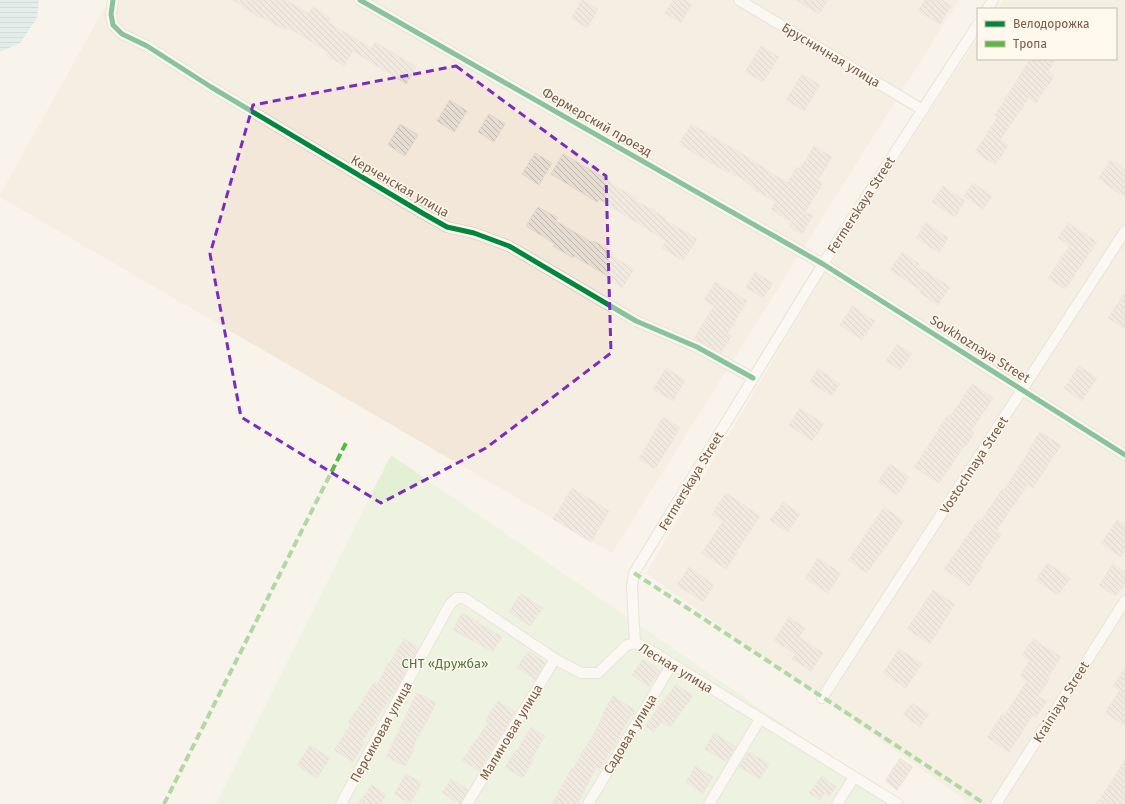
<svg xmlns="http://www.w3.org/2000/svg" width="1125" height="804" font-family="'Fira Sans',sans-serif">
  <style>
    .residential { fill: #f2e7d8 }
    .garden { fill: #e3f0d4 }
    .water { fill: url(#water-rules) }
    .building { fill: url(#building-back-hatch); stroke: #e1d7cd }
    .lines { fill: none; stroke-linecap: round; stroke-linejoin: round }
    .minor-casing { stroke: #d6d0c8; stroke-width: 12 }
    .minor { stroke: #fefdfc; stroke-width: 10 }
    .quiet { stroke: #58b947; stroke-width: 4; stroke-dasharray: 8 4; stroke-linecap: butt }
    .cycleway-casing { stroke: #fff8ec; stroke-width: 8 }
    .cycleway { stroke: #00873e; stroke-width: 5 }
    .marked { fill: none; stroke: #7b2cbf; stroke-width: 3; stroke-dasharray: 8 5; stroke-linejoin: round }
    .labels { text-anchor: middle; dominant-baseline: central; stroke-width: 3; stroke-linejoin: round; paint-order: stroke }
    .street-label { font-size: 13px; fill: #785b48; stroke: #fff8ec }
    .park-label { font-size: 13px; fill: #4c793c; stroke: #fff8ec }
  </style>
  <defs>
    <pattern id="water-rules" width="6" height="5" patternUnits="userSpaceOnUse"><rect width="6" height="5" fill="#cbe6ea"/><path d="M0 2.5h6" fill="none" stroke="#aabdc0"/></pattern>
    <pattern id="building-back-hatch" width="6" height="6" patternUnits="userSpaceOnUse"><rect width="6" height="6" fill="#e5dcd2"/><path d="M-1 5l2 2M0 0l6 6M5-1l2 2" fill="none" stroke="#beb5ac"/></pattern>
  </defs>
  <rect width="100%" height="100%" fill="#f8f4eb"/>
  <!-- residential -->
  <g class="residential">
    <path d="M109,0H959L612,553L0,197V195Z"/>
    <path d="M1003,0H1125V804H970L646,573L820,281L931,108L978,38V59H1116V9H997Z"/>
  </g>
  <!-- garden -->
  <path class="garden" d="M391,455L900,804H216Z"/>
  <!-- water -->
  <path class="water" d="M0,0H39L37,18L20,43L0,52Z"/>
  <!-- building -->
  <g class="building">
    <path d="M232,0H286L309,14L313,7L330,18L328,22L371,48L375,42L416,67L406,84L353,51L344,66L326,55L328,52L287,27L285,30L260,16L259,17Z"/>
    <path d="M582,0L598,9L587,28L571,18Z"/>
    <path d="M673,0H685L692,4L681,23L665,13Z"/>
    <path d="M796,0H828L819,14Z"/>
    <path d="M925,0H942L951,5L940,24L918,11Z"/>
    <path d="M761,46L779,57L763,82L745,72Z"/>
    <path d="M1030,59H1056L1048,72L1054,76L1036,103L1029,98L1000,140L1008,145L995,165L975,152L998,117L995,115Z"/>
    <path d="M802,74L820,85L804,111L786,100Z"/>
    <path d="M450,100L467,111L454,132L437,121Z"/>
    <path d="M489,114L505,124L494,142L478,132Z"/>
    <path d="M400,124L418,135L405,156L388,145Z"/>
    <path d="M691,124L744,155L787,183L797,167L800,169L814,146L832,157L818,180L823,183L805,212L813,216L802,234L789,226L792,222L771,209L776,202L755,190L756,188L729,171L728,173L679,144Z"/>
    <path d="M535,153L552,163L539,185L522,174Z"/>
    <path d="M563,154L610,181L609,182L636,198L635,200L666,218L665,220L697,239L683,261L662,248L666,241L599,199L597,202L551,174Z"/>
    <path d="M1111,160L1125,170V197L1098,179Z"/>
    <path d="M973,183L992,196L983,209L964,196Z"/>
    <path d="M943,186L965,201L955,217L932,202Z"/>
    <path d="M538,207L558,218L556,221L593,243L594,241L614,253L612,256L634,269L622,288L608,279L609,277L574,256L573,258L553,246L555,244L526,226Z"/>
    <path d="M926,223L948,238L939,253L916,238Z"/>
    <path d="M1068,223L1097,242L1065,289L1048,278L1070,245L1058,238Z"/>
    <path d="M902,252L920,264L918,266L950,287L938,305L920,293L921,290L890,270Z"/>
    <path d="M755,272L773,283L763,298L746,287Z"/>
    <path d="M715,282L747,301L727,334L731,336L721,353L694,338L714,306L704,300Z"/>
    <path d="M1125,292V329L1108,318Z"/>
    <path d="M852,306L875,321L862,340L840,325Z"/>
    <path d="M897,344L912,354L900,370L886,361Z"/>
    <path d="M1079,366L1097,378L1082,401L1064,388Z"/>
    <path d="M666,368L685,380L673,401L653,389Z"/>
    <path d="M818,369L840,384L832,396L810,382Z"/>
    <path d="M972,384L993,398L971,431L974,433L965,447L964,446L939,483L914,467L939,430L938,429L948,415L950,417Z"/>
    <path d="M800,408L824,424L812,441L789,425Z"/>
    <path d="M663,417L680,428L655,469L639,459Z"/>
    <path d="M1040,432L1061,445L1033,488L1028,484L996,531L1001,534L980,566L982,567L969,586L944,569L979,519L981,521L1002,489L1004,490L1030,450L1029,449Z"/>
    <path d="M890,464L909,477L897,495L878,482Z"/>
    <path d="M572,488L609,511L591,542L553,519Z"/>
    <path d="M726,493L760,516L736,552L737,553L726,569L702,553L723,521L712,514Z"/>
    <path d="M783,502L800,514L788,532L770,520Z"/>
    <path d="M884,507L904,521L867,573L848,560Z"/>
    <path d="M1117,520L1125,525V550L1121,557L1101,543Z"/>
    <path d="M818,558L841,573L828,593L805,578Z"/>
    <path d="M1047,563L1070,578L1058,595L1036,580Z"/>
    <path d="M1113,564L1125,572V583L1116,596L1099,585Z"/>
    <path d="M689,567L714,585L703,602L677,585Z"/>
    <path d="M933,590L955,604L930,644L907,629Z"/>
    <path d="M521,594L543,608L530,626L509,612Z"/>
    <path d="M462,613L479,622L478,623L502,637L493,652L453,630Z"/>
    <path d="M789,617L805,628L799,637L823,653L811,671L792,659L795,654L774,640Z"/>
    <path d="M404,639L419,648L398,686L376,719L377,720L362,741L365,743L352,762L334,750L351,724L348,722L364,700L363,699L374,683L377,685L388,663L389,664Z"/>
    <path d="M1033,639L1061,657L1048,677L1050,678L1038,696L1047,701L1036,717L1033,715L1009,752L987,737L1002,715L1004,716L1027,681L1020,676L1030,660L1022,655Z"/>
    <path d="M899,649L922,664L906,688L883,673Z"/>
    <path d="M529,651L545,663L535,680L517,667Z"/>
    <path d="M643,659L660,671L649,687L632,675Z"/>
    <path d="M1125,668V726L1105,713L1120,690L1113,686Z"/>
    <path d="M676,684L693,696L670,727L661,722L654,732L645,726Z"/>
    <path d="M417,693L436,703L412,749L414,750L405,766L386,757Z"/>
    <path d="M613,696L635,710L622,731L614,748H612L599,770L596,768L578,802L581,804H552L572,768L573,769L589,741L590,742L604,714L603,713Z"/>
    <path d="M498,701L515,712L479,771L462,760L489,722L485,720Z"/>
    <path d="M912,703L929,714L920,727L903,715Z"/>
    <path d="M531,727L545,736L531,760L533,761L523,778L505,767L516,750L517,751Z"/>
    <path d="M714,733L736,747L728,760L726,759L725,761L705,749Z"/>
    <path d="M310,745L330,758L317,778L297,765Z"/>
    <path d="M749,752L769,764L760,779L739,767Z"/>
    <path d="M900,758L913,767L897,790L885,781Z"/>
    <path d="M1125,760V804H1096L1113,779Z"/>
    <path d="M696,766L713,777L703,793L686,782Z"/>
    <path d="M406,774L422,783L410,804L394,794Z"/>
    <path d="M822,776L836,787L829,797L825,793L820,800L809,793Z"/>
    <path d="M451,779L468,790L461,804L442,793Z"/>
    <path d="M372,785L386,795L380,804H358Z"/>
  </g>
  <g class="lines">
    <defs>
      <g id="minor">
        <path d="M113,0L111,14L113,25L122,34L147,46L211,87L424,214L447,227L474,233L509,246L636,321L697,347L753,378"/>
        <path d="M360,0L823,264L1125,455"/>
        <path d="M739,0L923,110"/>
        <path d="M987,9L993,0"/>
        <path d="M635,643L632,587L634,573L823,264L978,24"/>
        <path d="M822,698L1125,231"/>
        <path d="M341,804L450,604L457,598H464L555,659L581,673H598L627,645L635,643L645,647L898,804"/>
        <path d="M467,804L555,659"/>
        <path d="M588,804L672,664"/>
        <path d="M709,804L760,719"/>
        <path d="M837,804L854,777"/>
        <path d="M996,804L1125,601"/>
      </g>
    </defs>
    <!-- minor casing -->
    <use href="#minor" class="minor-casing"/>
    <!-- minor -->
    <use href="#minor" class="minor"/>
    <!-- quiet -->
    <g class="quiet">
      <path d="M634,573L985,804"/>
      <path d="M164,804L347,441"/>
    </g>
    <defs>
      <g id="cycleway">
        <path d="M113,0L111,14L113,25L122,34L147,46L211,87L424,214L447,227L474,233L509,246L636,321L697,347L753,378"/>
        <path d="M360,0L823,264L1125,455"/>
      </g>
    </defs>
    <!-- cycleway casing -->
    <use href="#cycleway" class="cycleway-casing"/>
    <!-- cycleway -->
    <use href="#cycleway" class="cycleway"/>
  </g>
  <!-- marked area -->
  <path d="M0 0H1125V804H0ZM456,66L606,176L611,353L486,448L381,503L241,417L210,254L253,105Z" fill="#f8f4eb" fill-opacity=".55" fill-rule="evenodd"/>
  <path class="marked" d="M456,66L606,176L611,353L486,448L381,503L241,417L210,254L253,105Z"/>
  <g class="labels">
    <!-- street labels -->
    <g class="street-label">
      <text transform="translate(831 55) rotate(31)">Брусничная улица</text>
      <text transform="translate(597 122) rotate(30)">Фермерский проезд</text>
      <text transform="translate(400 186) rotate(30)">Керченская улица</text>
      <text transform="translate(861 205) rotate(-57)">Fermerskaya Street</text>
      <text transform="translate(980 349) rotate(32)">Sovkhoznaya Street</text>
      <text transform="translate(974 465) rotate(-57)">Vostochnaya Street</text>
      <text transform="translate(691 481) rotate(-59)">Fermerskaya Street</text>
      <text transform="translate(676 668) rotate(31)">Лесная улица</text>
      <text transform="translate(1061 702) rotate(-58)">Krainiaya Street</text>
      <text transform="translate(381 732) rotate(-61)">Персиковая улица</text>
      <text transform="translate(511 732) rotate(-59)">Малиновая улица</text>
      <text transform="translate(630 734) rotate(-59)">Садовая улица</text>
    </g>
    <!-- park labels -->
    <g class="park-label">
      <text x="445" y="663">СНТ «Дружба»</text>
    </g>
  </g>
  <!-- legend -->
  <rect x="977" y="8" width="140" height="52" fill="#fff8ec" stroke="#c9b9aa"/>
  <rect x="985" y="21" width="20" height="6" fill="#00873e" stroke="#c9b9aa"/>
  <text x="1013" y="28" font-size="12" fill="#785b48">Велодорожка</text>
  <rect x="985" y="41" width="20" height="6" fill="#58b947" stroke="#c9b9aa"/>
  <text x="1013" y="48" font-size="12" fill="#785b48">Тропа</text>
</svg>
